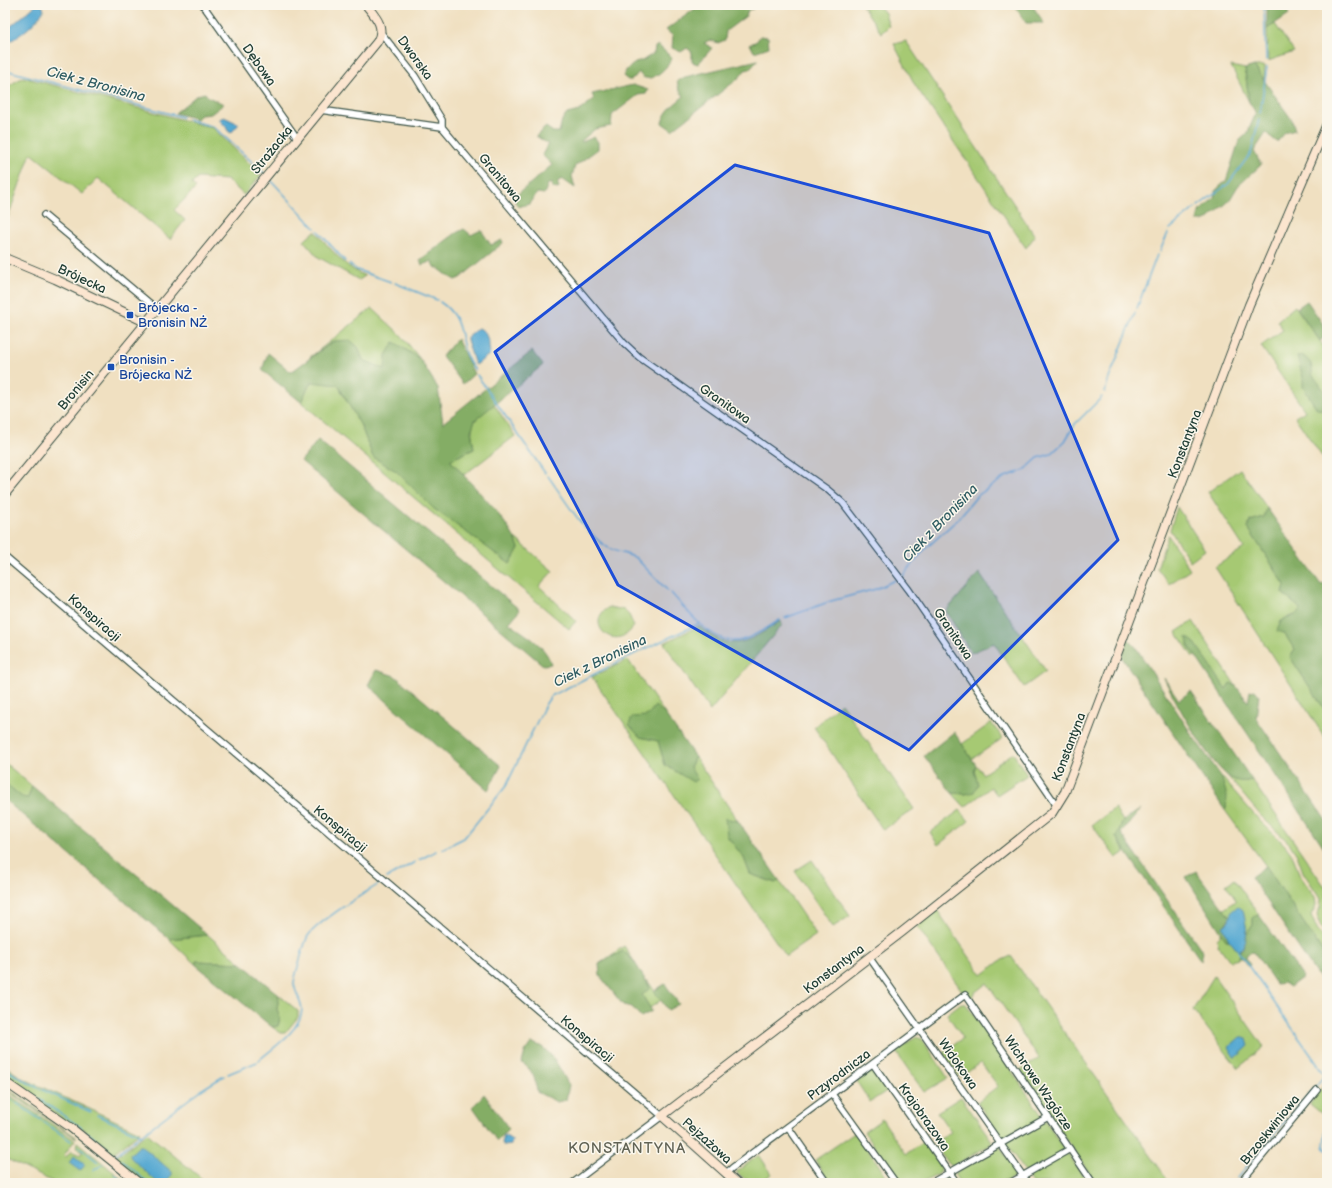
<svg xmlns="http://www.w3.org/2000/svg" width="1332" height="1188" font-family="'Balsamiq Sans',sans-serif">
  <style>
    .green { fill: #a6c973; stroke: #628354 }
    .forest { fill: #84ad65; stroke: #52754c }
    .water { fill: #56a9d2; stroke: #3a7383 }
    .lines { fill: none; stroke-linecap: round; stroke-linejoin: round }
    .stream { stroke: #56a9d2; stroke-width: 1.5 }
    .street-casing { stroke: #3e5549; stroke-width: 8 }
    .secondary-casing { stroke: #3e5549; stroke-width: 10 }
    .street { stroke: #fff; stroke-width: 5.5 }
    .secondary { stroke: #fbe5cf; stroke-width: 8 }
    .marked { fill: #1d4ed8; fill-opacity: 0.2; stroke: #1d4ed8; stroke-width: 3; stroke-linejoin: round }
    .transit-dot { fill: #1a4fb4; stroke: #fbf7ec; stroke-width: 1.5 }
    .labels { text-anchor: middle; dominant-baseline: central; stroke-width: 3; stroke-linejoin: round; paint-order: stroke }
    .street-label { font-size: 13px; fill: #1f3d34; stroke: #fbf7ec }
    .transit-label { font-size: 13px; fill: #164399; stroke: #fbf7ec; text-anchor: start }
    .water-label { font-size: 14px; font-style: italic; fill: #305d63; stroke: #fbf7ec }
    .quarter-label { font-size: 15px; letter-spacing: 1px; fill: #626456; stroke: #fbf7ec }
  </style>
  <rect width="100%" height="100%" fill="#fbf7ec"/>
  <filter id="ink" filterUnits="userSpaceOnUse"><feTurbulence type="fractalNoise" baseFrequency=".025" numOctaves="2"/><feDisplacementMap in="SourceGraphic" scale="8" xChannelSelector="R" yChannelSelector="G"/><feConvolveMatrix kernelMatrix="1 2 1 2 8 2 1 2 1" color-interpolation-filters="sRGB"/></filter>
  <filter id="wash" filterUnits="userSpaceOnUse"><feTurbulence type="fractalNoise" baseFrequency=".012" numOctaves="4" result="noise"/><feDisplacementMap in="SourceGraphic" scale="16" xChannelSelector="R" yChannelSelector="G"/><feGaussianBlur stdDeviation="0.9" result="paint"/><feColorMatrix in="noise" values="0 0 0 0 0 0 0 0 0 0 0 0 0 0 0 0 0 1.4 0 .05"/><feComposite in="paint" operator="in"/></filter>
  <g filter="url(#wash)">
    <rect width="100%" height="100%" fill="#f0e0c1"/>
    <!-- green -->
    <g class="green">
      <path d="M862,5H878L885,13L889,26L881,33Z"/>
      <path d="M1275,24L1294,52L1268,61L1267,29Z"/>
      <path d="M906,41L1035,236L1026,248L915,85L894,44Z"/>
      <path d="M1231,66L1245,69L1249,102Z"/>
      <path d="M1254,66H1265L1264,79Z"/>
      <path d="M23,77L213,128L261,175L244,195L227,180L198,178L192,184L196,188L174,210L185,220L170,239L98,178L82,194L31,153L5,225V88Z"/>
      <path d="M315,231C330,248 344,267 365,276L359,280L318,257L304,241Z"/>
      <path d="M1295,306L1327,351V464L1295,417L1305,411L1261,346L1283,330L1277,321Z"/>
      <path d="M372,308L401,335L420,359L394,342L386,370L363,360L358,347L334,341L309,358Z"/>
      <path d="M311,381L338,385L361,426L373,457L396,471L433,508L510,564L519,548L515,538L553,571L539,586L576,621L569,629L301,402Z"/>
      <path d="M494,404L515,436L464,475L450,460L474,449C469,421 473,421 494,404Z"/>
      <path d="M1240,469L1267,508L1264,517L1250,521L1248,528L1285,585L1283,594L1301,609L1295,615L1288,617L1284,633L1295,650L1290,657L1327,713L1325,738L1327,741L1215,567L1244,548L1208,492Z"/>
      <path d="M1177,507L1205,550L1190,561L1170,530Z"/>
      <path d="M1168,535L1190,570L1169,584L1157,568Z"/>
      <path d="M979,573L1046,671L1024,687L994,643L971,653L946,611Z"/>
      <path d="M609,607L624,610L629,615L634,626C616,655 582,623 609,607Z"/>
      <path d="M781,621L782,625L710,711L664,643L699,626C732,655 748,642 781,621Z"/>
      <path d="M1193,621L1236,686L1230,683L1226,690L1195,643L1188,645L1195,656L1193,657L1176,632Z"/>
      <path d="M628,660L665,714L655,707L640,737L658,741L665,765L696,778L690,767L695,757L738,821L735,819L727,836L744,858L750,874L775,883L779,880L816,935L786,956L592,677Z"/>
      <path d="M841,703L914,809L883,830L814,727Z"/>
      <path d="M991,723L1003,738L972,759L962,744Z"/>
      <path d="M1013,753L1027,775L997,795L991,787L965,807L952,793L966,794L978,784L974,771L976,765L983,774Z"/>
      <path d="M5,763L32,786L28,798H22L5,783Z"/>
      <path d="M1225,773C1234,780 1241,783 1252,780L1327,890V934L1320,926L1317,914L1320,908L1321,899L1303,872L1297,855L1289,843L1261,816Z"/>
      <path d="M1221,776L1259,820L1285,845L1293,856L1299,874L1315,897L1316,905L1311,915L1317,930L1327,941V958L1266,866L1224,809L1226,808Z"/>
      <path d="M1115,808L1123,821L1116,837L1125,852L1116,858L1092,825Z"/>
      <path d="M960,810L969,821L938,845L930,832Z"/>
      <path d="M812,860L850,916L833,927L795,871Z"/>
      <path d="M1234,879L1259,915L1253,917V925L1246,935V925L1230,918L1223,910L1236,900L1226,885Z"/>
      <path d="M937,910L982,975L1000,961L1011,956L1170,1183H1096L1020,1071L1039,1058L987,983L973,994L972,999L962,991L917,926Z"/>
      <path d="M1222,932L1226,940H1229L1238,951L1240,950L1239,959L1230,961L1218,945L1217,939Z"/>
      <path d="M208,935L241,963L197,961L195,964L169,939Z"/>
      <path d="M624,946L634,961L623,951L599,964Z"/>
      <path d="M1214,976L1264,1047L1238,1068L1193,1010Z"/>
      <path d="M647,980L661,1000L650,1008L642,995L650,988Z"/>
      <path d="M279,995L298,1011V1017L285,1033H281L272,1027L278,1026L280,1018L277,1009Z"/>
      <path d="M961,1003L966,1004L1088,1183H1033L977,1102L998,1086L981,1063L960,1077L943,1053L963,1038L947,1014Z"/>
      <path d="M915,1037L922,1039L948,1078L924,1092L896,1052Z"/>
      <path d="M5,1066L22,1078L140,1132L112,1154L116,1157L147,1133L207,1183H144L85,1134L86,1130L84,1129L80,1131L5,1079Z"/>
      <path d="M870,1071L876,1072L888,1090L870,1102L857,1082Z"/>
      <path d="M1327,1081V1118L1310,1104Z"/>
      <path d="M5,1087L76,1137V1138L5,1089Z"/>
      <path d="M5,1092L75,1140L64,1155L66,1157L71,1151L80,1155L82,1152L76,1147L77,1142L127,1183H55L5,1158Z"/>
      <path d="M961,1097L992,1141L990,1145L953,1166L948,1164L934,1143L951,1132L937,1112Z"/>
      <path d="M882,1119L906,1154L923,1142L942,1167L939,1174L922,1183H901L864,1132Z"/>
      <path d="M856,1132L891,1183H830L815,1160Z"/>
      <path d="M1000,1147L1017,1173C1006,1188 978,1183 960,1183L954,1174Z"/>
      <path d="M759,1155L772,1174C754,1186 752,1185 736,1172Z"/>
    </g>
    <!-- forest -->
    <g class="forest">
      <path d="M700,5H750L753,9L748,10L746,16L726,31L725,40L718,43L710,40L704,43L712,48L698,64L692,62V52L687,48L681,52L672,48L673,36L666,30Z"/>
      <path d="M1014,5H1032L1044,23H1026Z"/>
      <path d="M1267,5H1283L1289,14L1267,29Z"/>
      <path d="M760,36L768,37L769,47L754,52L750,44L757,41Z"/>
      <path d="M658,45L672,58C669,66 653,83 643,77C641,76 640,74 639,72L632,80H628L623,76L627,69L638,61H642L654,53L655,47Z"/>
      <path d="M758,60L750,69L745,70L739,78L672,130L662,123C665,110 675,104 684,96L679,90L677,81L685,77Z"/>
      <path d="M1254,66L1292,120L1295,130L1285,133L1277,142L1266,133L1254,151L1261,165L1238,186L1229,201L1206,221H1197L1199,212L1214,198L1216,190L1226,181L1239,141L1247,134L1256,113L1249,102L1245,69Z"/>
      <path d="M633,85L648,90L646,94L638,95L612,115L611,126L595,129L581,141L582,142L594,137L598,142V149L575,166L572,176L575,188L562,179L557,182L559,187L558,189L552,188V183L548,184L544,194L537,193L529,204L518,207L513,198L552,165L542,155L548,144L536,136L546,127L553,132H559L562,120L567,114L579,111L594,99L592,94Z"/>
      <path d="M205,93L208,97L224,104L211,114L201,115L197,119L175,113L197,95Z"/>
      <path d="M464,229L471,235L481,230L491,245L502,240L503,243L460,278L455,280C446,276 442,269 433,266L432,261L422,265L420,260L456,233Z"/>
      <path d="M1307,301L1327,330V335L1320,341L1297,308Z"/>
      <path d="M457,339L474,374L463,384L442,356Z"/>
      <path d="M350,340L358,347L363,360L385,369L386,355L394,342L420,359L438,388L443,423L532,351L543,365L475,420L471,431L474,449L450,460C472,486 507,517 519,548L510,564L433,508L396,471L373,457L361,426L338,385L311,382L301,402L262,370L268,353L291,372L334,341Z"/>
      <path d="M1302,355C1310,361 1313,364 1312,374L1326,393V410L1317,409L1303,387V378L1297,357Z"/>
      <path d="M318,440L520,610L509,623C524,634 546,645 551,664L543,665L301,461Z"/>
      <path d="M1267,508L1321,585L1327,582V713L1290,657L1295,650L1284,633L1277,631L1281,621L1295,615L1301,609L1283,594L1285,585L1248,528L1250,521L1264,517Z"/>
      <path d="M1187,637L1195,643L1226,689L1230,683L1236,686L1248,702L1250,691L1255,690L1259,695L1256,718L1327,822V852L1188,645Z"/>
      <path d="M1128,639L1135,646L1192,735L1221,776L1227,796L1226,808L1224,809L1121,656Z"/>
      <path d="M376,670L395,676L501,766L488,790L368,685Z"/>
      <path d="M1164,678L1179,700L1191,691L1252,780C1244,782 1238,782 1231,778C1210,766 1175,701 1164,678Z"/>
      <path d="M655,706L665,714L695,757L690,767L697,779L693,782L665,765L658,741L640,737L629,725L632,717L647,716Z"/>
      <path d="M954,732L976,765L974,771L978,784L974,792L966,794L952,793L924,756Z"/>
      <path d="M5,783L22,797L28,798L32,786L208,935L169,939L5,800Z"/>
      <path d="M1141,809L1121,833L1203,952L1201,961L1116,837L1123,821Z"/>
      <path d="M725,818L738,821L779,880L776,883L750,874L744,858L727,836Z"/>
      <path d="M1266,866L1327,958V990L1251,877Z"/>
      <path d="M1196,871L1230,918L1223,927L1229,940H1226L1224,937L1186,877Z"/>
      <path d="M1259,915L1303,977L1290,987L1284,983L1276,984L1254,952L1249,953L1245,957L1250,965L1248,967L1242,958L1239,959L1240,950L1243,948L1246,935L1253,925V917Z"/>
      <path d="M623,951L634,961L650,988L642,995L652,1011L641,1017L632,1007L623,1005L600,976L599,964Z"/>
      <path d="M196,961L241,963L279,995L277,1009L280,1018L278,1026L272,1027L195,964Z"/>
      <path d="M665,984L679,1004L668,1010L654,991Z"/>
      <path d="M531,1043C550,1045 560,1070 569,1085L566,1100L557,1102L537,1092C535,1079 534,1071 522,1063L525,1052Z"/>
      <path d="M484,1094L509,1129L497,1141L473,1107Z"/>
    </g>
    <!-- water -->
    <g class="water">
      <path d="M36,5H42L44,10C37,22 21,36 8,42L5,40V31Z"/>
      <path d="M224,117L239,124L231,133L228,131L226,127L219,119Z"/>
      <path d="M478,328C488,330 489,345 490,354L476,365L474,362L467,340V337Z"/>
      <path d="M1239,907L1243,910C1246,923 1251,943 1238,951L1229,940L1223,927L1229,921C1231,915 1230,909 1239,907Z"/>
      <path d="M1240,1037L1247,1039L1249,1046L1237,1057H1235L1229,1047Z"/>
      <path d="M504,1135L512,1140L511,1145L504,1146L502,1143Z"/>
      <path d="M139,1146H142L172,1172V1175L164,1183H158L131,1158L130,1155Z"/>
      <path d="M74,1156L85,1165L80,1171L69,1163Z"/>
    </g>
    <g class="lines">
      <!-- stream -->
      <g class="stream">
        <path d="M1264,5L1266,60"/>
        <path d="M5,70L182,117"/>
        <path d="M1260,113L1267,67"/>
        <path d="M187,119L214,127L264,173"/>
        <path d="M269,178L315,228"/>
        <path d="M1198,206L1228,184L1251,153L1259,119"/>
        <path d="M1170,229L1195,208"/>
        <path d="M318,231L345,261"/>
        <path d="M1160,251L1168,233"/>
        <path d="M349,264L357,270L391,282"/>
        <path d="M395,283L437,300"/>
        <path d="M440,302C468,320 456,349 475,370"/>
        <path d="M1137,308L1157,255"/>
        <path d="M477,375L545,473"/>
        <path d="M1105,392L1108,381L1135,313"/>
        <path d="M548,476C566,501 582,530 607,547C616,553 627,553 636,558L668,591"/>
        <path d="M903,576L924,550L957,520L977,496L1005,477L1025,470L1038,458L1051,454L1065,441L1075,424L1102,397"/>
        <path d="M671,593C689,612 713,647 742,640C756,636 768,627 780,620"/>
        <path d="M785,618L831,601L876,589L895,580"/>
        <path d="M442,849L464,838L506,786L545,705L551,696L626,658L700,623"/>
        <path d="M419,860L436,851"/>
        <path d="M387,878L415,862"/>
        <path d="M259,1060C273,1048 293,1035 300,1018C306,1004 295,996 294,983C294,980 305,940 308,936C318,921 364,894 382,882"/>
        <path d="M5,1069L32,1085L91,1112"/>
        <path d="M228,1074L257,1062"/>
        <path d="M5,1076L82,1128"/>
        <path d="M5,1095L71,1141"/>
        <path d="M97,1115L141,1135L201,1090L224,1076"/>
        <path d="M1327,1119L1324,1146L1327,1150"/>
        <path d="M87,1132L108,1149"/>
        <path d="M78,1146L98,1162"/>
        <path d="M114,1156L141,1135"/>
        <path d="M122,1160L148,1183"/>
        <path d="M93,1171L103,1164"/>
        <path d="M114,1174L124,1183"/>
        <path d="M1237,1178L1325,1075L1238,951"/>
      </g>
    </g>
  </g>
  <g filter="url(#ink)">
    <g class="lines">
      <defs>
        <g id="street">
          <path d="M203,5L297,138"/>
          <path d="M382,34L415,76L442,120V127"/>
          <path d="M320,110L442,127L624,343L639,357L828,490L843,503L909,590L1057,806"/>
          <path d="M44,215L158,310"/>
          <path d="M5,557L662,1116L573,1183"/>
          <path d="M869,957L1028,1183"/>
          <path d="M873,1064L957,1183"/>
          <path d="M832,1094L896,1183"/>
          <path d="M788,1127L827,1183"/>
          <path d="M731,1183L726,1173L732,1168L965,995L1093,1183"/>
          <path d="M931,1183L1048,1117"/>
          <path d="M1010,1183L1070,1149"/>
          <path d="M1240,1183L1317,1090"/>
        </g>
        <g id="secondary">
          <path d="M5,258L55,279L147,323"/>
          <path d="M5,494L377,42C386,27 376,17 366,5"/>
          <path d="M5,1082L70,1127L139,1183"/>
          <path d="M737,1183L662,1116L902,932L1052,813L1065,792L1249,305L1327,124"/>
        </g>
      </defs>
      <!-- street casing -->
      <use href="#street" class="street-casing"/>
      <!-- secondary casing -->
      <use href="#secondary" class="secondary-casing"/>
      <!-- street -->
      <use href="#street" class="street"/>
      <!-- secondary -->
      <use href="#secondary" class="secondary"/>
    </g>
  </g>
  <!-- marked area -->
  <path class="marked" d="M735,165L989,233L1118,540L909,750L618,585L495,352Z"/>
  <!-- markers -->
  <g class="transit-dot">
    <rect x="126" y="311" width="8" height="8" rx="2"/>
    <rect x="107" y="363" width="8" height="8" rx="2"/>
  </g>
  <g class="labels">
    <!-- street labels -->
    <g class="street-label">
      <text transform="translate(415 58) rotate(54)">Dworska</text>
      <text transform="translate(259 65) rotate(55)">Dębowa</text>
      <text transform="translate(272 150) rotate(-51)">Strażacka</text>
      <text transform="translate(500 178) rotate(50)">Granitowa</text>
      <text transform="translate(82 279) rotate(25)">Brójecka</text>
      <text transform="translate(76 390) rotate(-50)">Bronisin</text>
      <text transform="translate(725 404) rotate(35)">Granitowa</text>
      <text transform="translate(1185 444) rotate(-69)">Konstantyna</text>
      <text transform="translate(94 618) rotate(41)">Konspiracji</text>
      <text transform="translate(953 634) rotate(56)">Granitowa</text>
      <text transform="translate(1069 747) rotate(-69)">Konstantyna</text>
      <text transform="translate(340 829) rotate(40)">Konspiracji</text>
      <text transform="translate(834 969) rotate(-37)">Konstantyna</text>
      <text transform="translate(587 1039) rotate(40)">Konspiracji</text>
      <text transform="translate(958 1064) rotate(55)">Widokowa</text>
      <text transform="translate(839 1075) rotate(-37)">Przyrodnicza</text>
      <text transform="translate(1038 1083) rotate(56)">Wichrowe Wzgórze</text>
      <text transform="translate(924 1117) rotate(55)">Krajobrazowa</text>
      <text transform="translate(1270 1130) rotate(-51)">Brzoskwiniowa</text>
      <text transform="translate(707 1141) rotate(42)">Pejzażowa</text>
    </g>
    <!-- transit labels -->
    <g class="transit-label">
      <text x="138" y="308">Brójecka -<tspan x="138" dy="15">Bronisin NŻ</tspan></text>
      <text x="119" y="360">Bronisin -<tspan x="119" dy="15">Brójecka NŻ</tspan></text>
    </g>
    <!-- water labels -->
    <g class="water-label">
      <text transform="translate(96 84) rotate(15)">Ciek z Bronisina</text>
      <text transform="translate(940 523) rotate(-46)">Ciek z Bronisina</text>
      <text transform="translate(600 661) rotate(-26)">Ciek z Bronisina</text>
    </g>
    <!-- quarter labels -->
    <g class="quarter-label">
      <text x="627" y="1148">KONSTANTYNA</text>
    </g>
  </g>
  <!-- margin -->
  <rect width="1332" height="1188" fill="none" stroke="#fbf7ec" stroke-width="20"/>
</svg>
